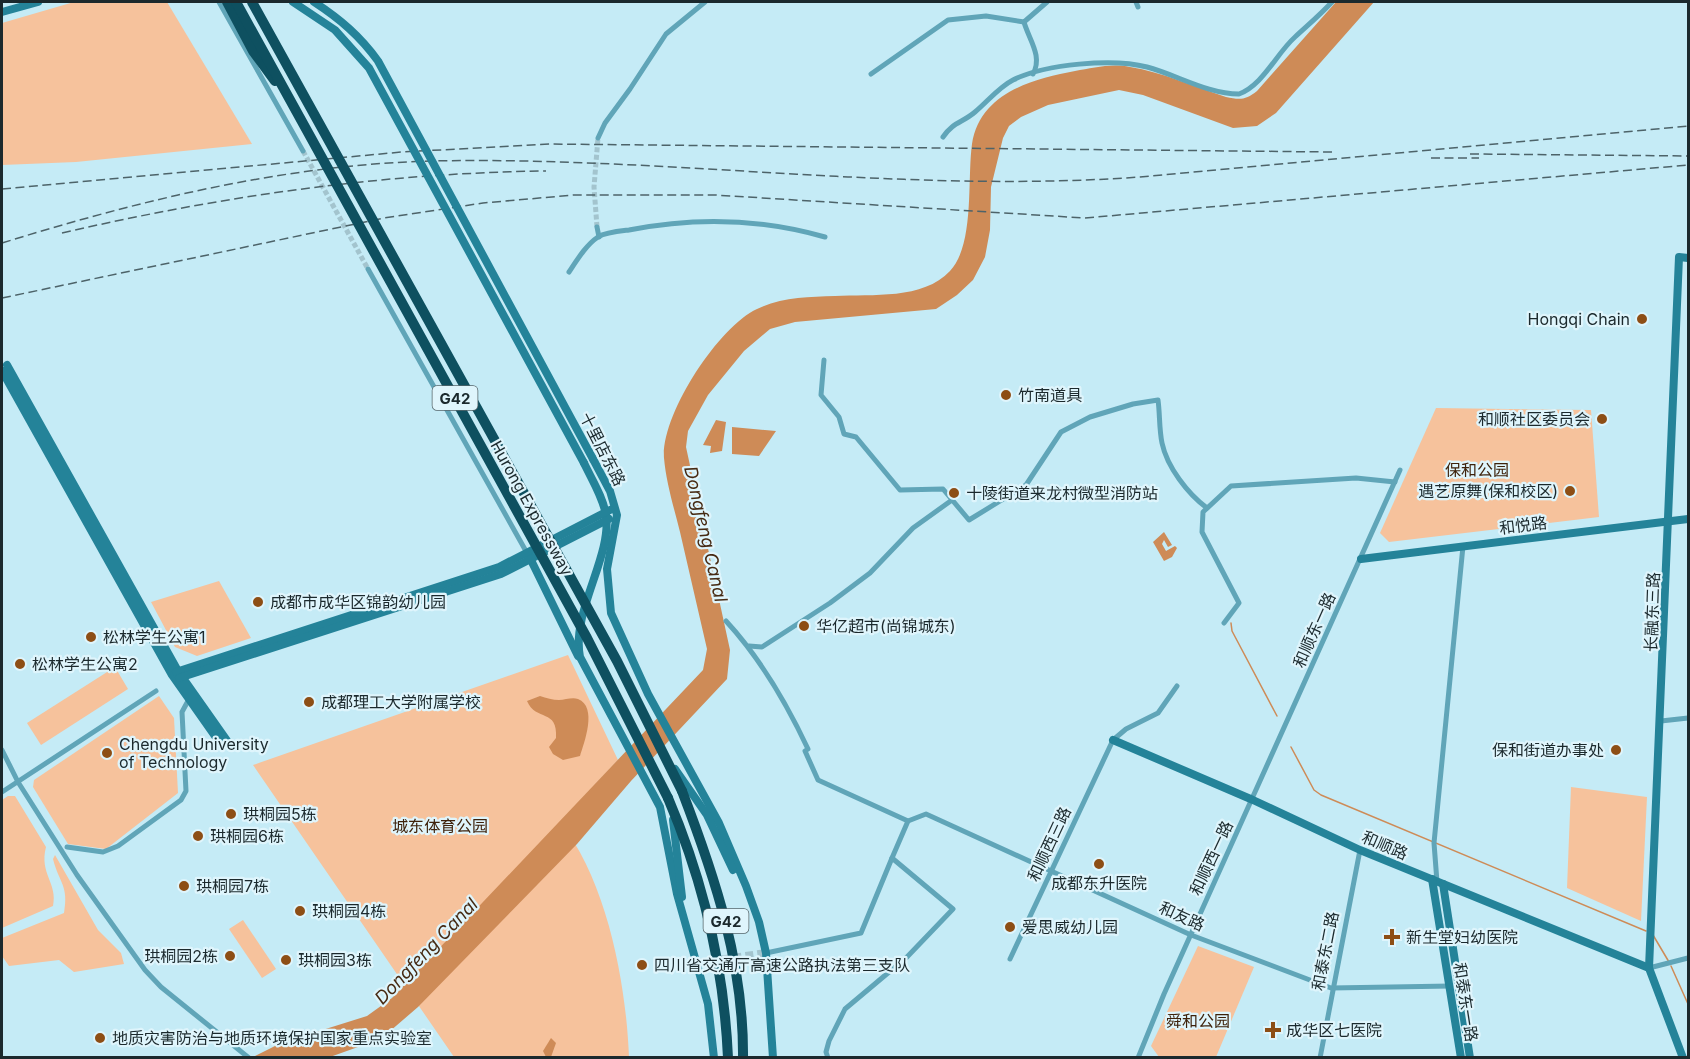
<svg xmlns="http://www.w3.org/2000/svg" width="1690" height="1059" font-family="Inter,'Noto Sans SC',sans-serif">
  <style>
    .green { fill: #f6c29c }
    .water { fill: #ce8b57 }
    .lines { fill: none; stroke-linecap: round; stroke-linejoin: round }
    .stream { stroke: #ce8b57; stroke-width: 1.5 }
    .street-tunnel { stroke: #a3c4ce; stroke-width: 5; stroke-dasharray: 5 2.5; stroke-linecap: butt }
    .secondary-tunnel { stroke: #a3c4ce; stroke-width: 8; stroke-dasharray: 8 4; stroke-linecap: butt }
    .street { stroke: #60a5b8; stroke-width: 5 }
    .secondary { stroke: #248399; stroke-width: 8 }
    .highway { stroke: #0e5060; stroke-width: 10 }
    .rail { stroke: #4d6369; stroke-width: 1.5; stroke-dasharray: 9 4.5; stroke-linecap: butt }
    .secondary-bridge { stroke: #248399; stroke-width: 8 }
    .highway-bridge { stroke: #0e5060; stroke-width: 10 }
    .poi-dot { fill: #8d4e15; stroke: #dff5fc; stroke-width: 2 }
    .labels { text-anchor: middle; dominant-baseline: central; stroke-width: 4.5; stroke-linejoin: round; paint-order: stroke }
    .shield { fill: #dff5fc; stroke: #56666b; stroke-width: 1.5 }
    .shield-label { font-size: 15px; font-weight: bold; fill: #1b292d }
    .poi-label { font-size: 16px; fill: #1b292d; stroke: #dff5fc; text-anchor: start }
    .street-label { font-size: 16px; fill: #1b292d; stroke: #dff5fc }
    .park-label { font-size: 16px; fill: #3e220b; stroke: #dff5fc }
    .water-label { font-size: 18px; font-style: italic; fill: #462a13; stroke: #dff5fc }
  </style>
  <rect width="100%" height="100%" fill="#c5ebf6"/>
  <!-- green -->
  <g class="green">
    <path d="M74,2H167L252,144L76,162L2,165V23Z"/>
    <path d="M1436,408L1591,410L1599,517L1389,542L1380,533Z"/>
    <path d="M219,581L251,638L197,656L175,647L151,602Z"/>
    <path d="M568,655L618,760L560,822C607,881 626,982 629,1057H454L253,765Z"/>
    <path d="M115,667L128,689L41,745L27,723Z"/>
    <path d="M159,696L174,718L178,793L106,849L68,844L33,787L34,780Z"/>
    <path d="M1571,787L1647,797L1641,921L1567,888Z"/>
    <path d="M8,796H15L46,847C39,874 58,883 53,906L2,928V800Z"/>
    <path d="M55,855L98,930L121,953L124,964L74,972L59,960L9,966L2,956V938L64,913C69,885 59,883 53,859Z"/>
    <path d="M243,920L276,969L262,978L229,929Z"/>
    <path d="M1198,946L1254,967L1216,1057H1159L1151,1046Z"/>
  </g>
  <!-- water -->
  <g class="water">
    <path d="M1336,2H1374L1276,113L1257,126L1233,128L1143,95L1119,90L1048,105L1021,117L1009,126L1003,138L991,187L990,230L985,257L973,280L957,295L936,309L795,322L770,329L744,351L708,395L688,431L686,447L730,650L727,679L631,781L577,844L418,1007L389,1032L372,1042L330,1057L251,1058L281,1043L367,1016L392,998L703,670L707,649C698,610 689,571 680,532C674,508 666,482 664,458C661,415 718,327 757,309C782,297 808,297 835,296C872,294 923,300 950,271C975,244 967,180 972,144C980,93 1032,79 1075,71C1093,68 1111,63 1130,67C1162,72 1195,87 1226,97C1240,100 1246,100 1257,91Z"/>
    <path d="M716,420L726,422L722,451L710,453L711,446L703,445Z"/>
    <path d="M732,427L776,431L759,456L732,454Z"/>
    <path d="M1164,532L1172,545L1168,547L1164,540L1162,544L1166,551L1175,546L1177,548L1172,557L1164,561L1153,542Z"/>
    <path d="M540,696C546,698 553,700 559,700C565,700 572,697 578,699C598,707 584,743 580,756L563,760L553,754L549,747L556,738C558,708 536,722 527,701Z"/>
    <path d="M551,1038L556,1043L551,1057H546L543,1051Z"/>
  </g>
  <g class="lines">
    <!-- stream -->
    <g class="stream">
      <path d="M1231,623L1232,631L1277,716"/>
      <path d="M1291,747L1314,790L1321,795L1646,931"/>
      <path d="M1653,935L1669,962"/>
      <path d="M1671,966L1688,1004"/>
    </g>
    <!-- street-tunnel -->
    <g class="street-tunnel">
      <path d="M303,151L368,269"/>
      <path d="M597,227L594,187L598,138"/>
    </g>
    <!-- secondary-tunnel -->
    <path class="secondary-tunnel" d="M698,963L766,953"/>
    <!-- street -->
    <g class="street">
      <path d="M219,2L303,151"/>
      <path d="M1136,2L1138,7"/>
      <path d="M1024,22C1029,40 1043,56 1033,74"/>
      <path d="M871,74L948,20L986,16L1024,22L1047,2"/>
      <path d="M943,137C953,122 962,123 975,112C987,102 999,87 1013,80C1045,64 1113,58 1147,67C1177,75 1208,94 1239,94C1263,85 1276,54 1295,37C1308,25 1320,15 1332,2"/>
      <path d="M598,138L605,123L630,89L666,34L705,2"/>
      <path d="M597,227L599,237"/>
      <path d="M368,269L527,553"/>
      <path d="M569,272C577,260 586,245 598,237C606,232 620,231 629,230C694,217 762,219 825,237"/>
      <path d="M824,360L821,395L839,417L844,434L856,437L900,490L943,489L969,520L1026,485L1061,432L1090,417L1133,404L1158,400C1160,414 1159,429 1162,443C1167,467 1188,494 1207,508"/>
      <path d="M726,621C761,659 786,702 808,749L805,751L818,780L908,821L892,858L953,909L907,957L845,1009L829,1041L826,1052L828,1058"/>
      <path d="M1224,623L1239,603L1202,532L1203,512L1231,486L1356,478L1395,482"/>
      <path d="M749,646L762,647L830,603L870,573L913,528L952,500"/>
      <path d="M1661,721L1688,718"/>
      <path d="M2,750L18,782L77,875L145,970L161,987L249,1058"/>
      <path d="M2,792L156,691"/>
      <path d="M908,821L926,814L1191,935L1331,988L1451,986"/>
      <path d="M67,847L103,852L118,846L181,800L186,791L182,712L189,699"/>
      <path d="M1437,882L1434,843L1463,546"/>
      <path d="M766,953L861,933L892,858"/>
      <path d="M1010,959L1113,740L1126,729L1158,713L1177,686"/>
      <path d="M1649,968L1688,958"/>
      <path d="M1138,1058L1164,994L1400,470"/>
      <path d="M1320,1058L1360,850"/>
    </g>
    <!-- secondary -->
    <g class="secondary">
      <path d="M2,12L38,2"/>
      <path d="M2,371L172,675L222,746L228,742L178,671L7,365"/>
      <path d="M593,459L610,491L617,515L607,569L611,613L648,694L719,823L746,886L759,922L766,953L773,1058"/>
      <path d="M584,463C592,480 603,497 606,515C612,557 571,612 580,657L660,807L677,894L708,1004L714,1058"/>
      <path d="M529,556L578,656"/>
      <path d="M1361,559L1688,519"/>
      <path d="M176,672L499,567L610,510"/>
      <path d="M179,678L501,574L609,519"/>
      <path d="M1113,740L1253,800L1360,850L1649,968"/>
      <path d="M675,769L707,815L733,870"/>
      <path d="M673,820L682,897"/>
      <path d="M1432,879L1461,1058"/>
      <path d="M1443,884L1470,1058"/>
      <path d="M1683,1058L1649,968L1679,257L1688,258"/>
    </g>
    <!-- highway -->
    <g class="highway">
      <path d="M227,2L253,51L275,81"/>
      <path d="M682,791C715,877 744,964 743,1058"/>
      <path d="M668,798C703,880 724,968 728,1058"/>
    </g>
    <!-- rail -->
    <g class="rail">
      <path d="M1470,154L1688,156"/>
      <path d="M1431,158H1479"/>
      <path d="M2,189L402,152L550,144L1332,152"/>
      <path d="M62,233C222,196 383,173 546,171"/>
      <path d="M2,243C141,200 284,165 431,161C667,156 903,194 1140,177L1688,126"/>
      <path d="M2,298L384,218L483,203L574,195H715L1085,218L1688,165"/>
    </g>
    <!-- secondary-bridge -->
    <g class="secondary-bridge">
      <path d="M293,2L335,30L369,68L584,463"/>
      <path d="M314,2C340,19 360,36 378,61L593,459"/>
    </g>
    <!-- highway-bridge -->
    <g class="highway-bridge">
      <path d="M236,2L587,638L668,798"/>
      <path d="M252,2L617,661L682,791"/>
    </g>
  </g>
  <!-- markers -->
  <g class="poi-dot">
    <circle cx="1642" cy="319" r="6"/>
    <circle cx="1006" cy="395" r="6"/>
    <circle cx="1602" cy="419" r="6"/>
    <circle cx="1570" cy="491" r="6"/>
    <circle cx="954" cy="493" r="6"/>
    <circle cx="258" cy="602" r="6"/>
    <circle cx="804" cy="626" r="6"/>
    <circle cx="91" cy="637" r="6"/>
    <circle cx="20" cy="664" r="6"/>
    <circle cx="309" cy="702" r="6"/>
    <circle cx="1616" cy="750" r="6"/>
    <circle cx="107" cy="753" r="6"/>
    <circle cx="231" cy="814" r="6"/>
    <circle cx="198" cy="836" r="6"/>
    <circle cx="1099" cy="864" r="6"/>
    <circle cx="184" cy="886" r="6"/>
    <circle cx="300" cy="911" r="6"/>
    <circle cx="1010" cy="927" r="6"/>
    <path d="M1389 928h6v6h6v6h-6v6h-6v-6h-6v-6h6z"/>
    <circle cx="230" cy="956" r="6"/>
    <circle cx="286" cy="960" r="6"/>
    <circle cx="642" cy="965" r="6"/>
    <path d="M1270 1021h6v6h6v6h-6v6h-6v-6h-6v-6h6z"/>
    <circle cx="100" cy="1038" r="6"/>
  </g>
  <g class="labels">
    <!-- shield labels -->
    <g class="shield">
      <rect x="432.5" y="386" width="45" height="24" rx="4.5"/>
      <rect x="703.5" y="909" width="45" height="24" rx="4.5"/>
    </g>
    <g class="shield-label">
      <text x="455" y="398">G42</text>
      <text x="726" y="921">G42</text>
    </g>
    <!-- poi labels -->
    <g class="poi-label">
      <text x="1630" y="319" text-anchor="end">Hongqi Chain</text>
      <text x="1018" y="395">竹南道具</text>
      <text x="1590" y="419" text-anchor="end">和顺社区委员会</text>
      <text x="1558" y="491" text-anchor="end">遇艺原舞(保和校区)</text>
      <text x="966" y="493">十陵街道来龙村微型消防站</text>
      <text x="270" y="602">成都市成华区锦韵幼儿园</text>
      <text x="816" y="626">华亿超市(尚锦城东)</text>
      <text x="103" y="637">松林学生公寓1</text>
      <text x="32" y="664">松林学生公寓2</text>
      <text x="321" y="702">成都理工大学附属学校</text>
      <text x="119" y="744">Chengdu University<tspan x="119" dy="18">of Technology</tspan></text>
      <text x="1604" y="750" text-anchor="end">保和街道办事处</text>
      <text x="243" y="814">珙桐园5栋</text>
      <text x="210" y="836">珙桐园6栋</text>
      <text x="1099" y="883" text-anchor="middle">成都东升医院</text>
      <text x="196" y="886">珙桐园7栋</text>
      <text x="312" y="911">珙桐园4栋</text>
      <text x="1022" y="927">爱思威幼儿园</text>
      <text x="1406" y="937">新生堂妇幼医院</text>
      <text x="218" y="956" text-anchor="end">珙桐园2栋</text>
      <text x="298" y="960">珙桐园3栋</text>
      <text x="654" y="965">四川省交通厅高速公路执法第三支队</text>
      <text x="1286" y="1030">成华区七医院</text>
      <text x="112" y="1038">地质灾害防治与地质环境保护国家重点实验室</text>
    </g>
    <!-- street labels -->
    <g class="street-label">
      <text transform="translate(603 449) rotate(63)">十里店东路</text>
      <text transform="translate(532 508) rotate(61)">Hurong Expressway</text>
      <text transform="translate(1523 525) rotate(-7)">和悦路</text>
      <text transform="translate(1652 612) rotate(-88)">长融东三路</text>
      <text transform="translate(1314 630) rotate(-66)">和顺东一路</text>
      <text transform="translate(1049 844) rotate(-65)">和顺西三路</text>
      <text transform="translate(1385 845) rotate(23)">和顺路</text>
      <text transform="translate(1211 858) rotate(-65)">和顺西一路</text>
      <text transform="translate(1182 916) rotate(24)">和友路</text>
      <text transform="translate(1325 951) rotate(-79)">和泰东二路</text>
      <text transform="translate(1466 1002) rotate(81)">和泰东一路</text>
    </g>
    <!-- park labels -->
    <g class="park-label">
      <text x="1477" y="470">保和公园</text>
      <text x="440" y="826">城东体育公园</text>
      <text x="1198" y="1021">舜和公园</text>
    </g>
    <!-- water labels -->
    <g class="water-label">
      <text transform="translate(706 534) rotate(77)">Dongfeng Canal</text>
      <text transform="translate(426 951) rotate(-46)">Dongfeng Canal</text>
    </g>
  </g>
  <!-- border -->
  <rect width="1690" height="1059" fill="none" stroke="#1b292d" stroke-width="6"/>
</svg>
